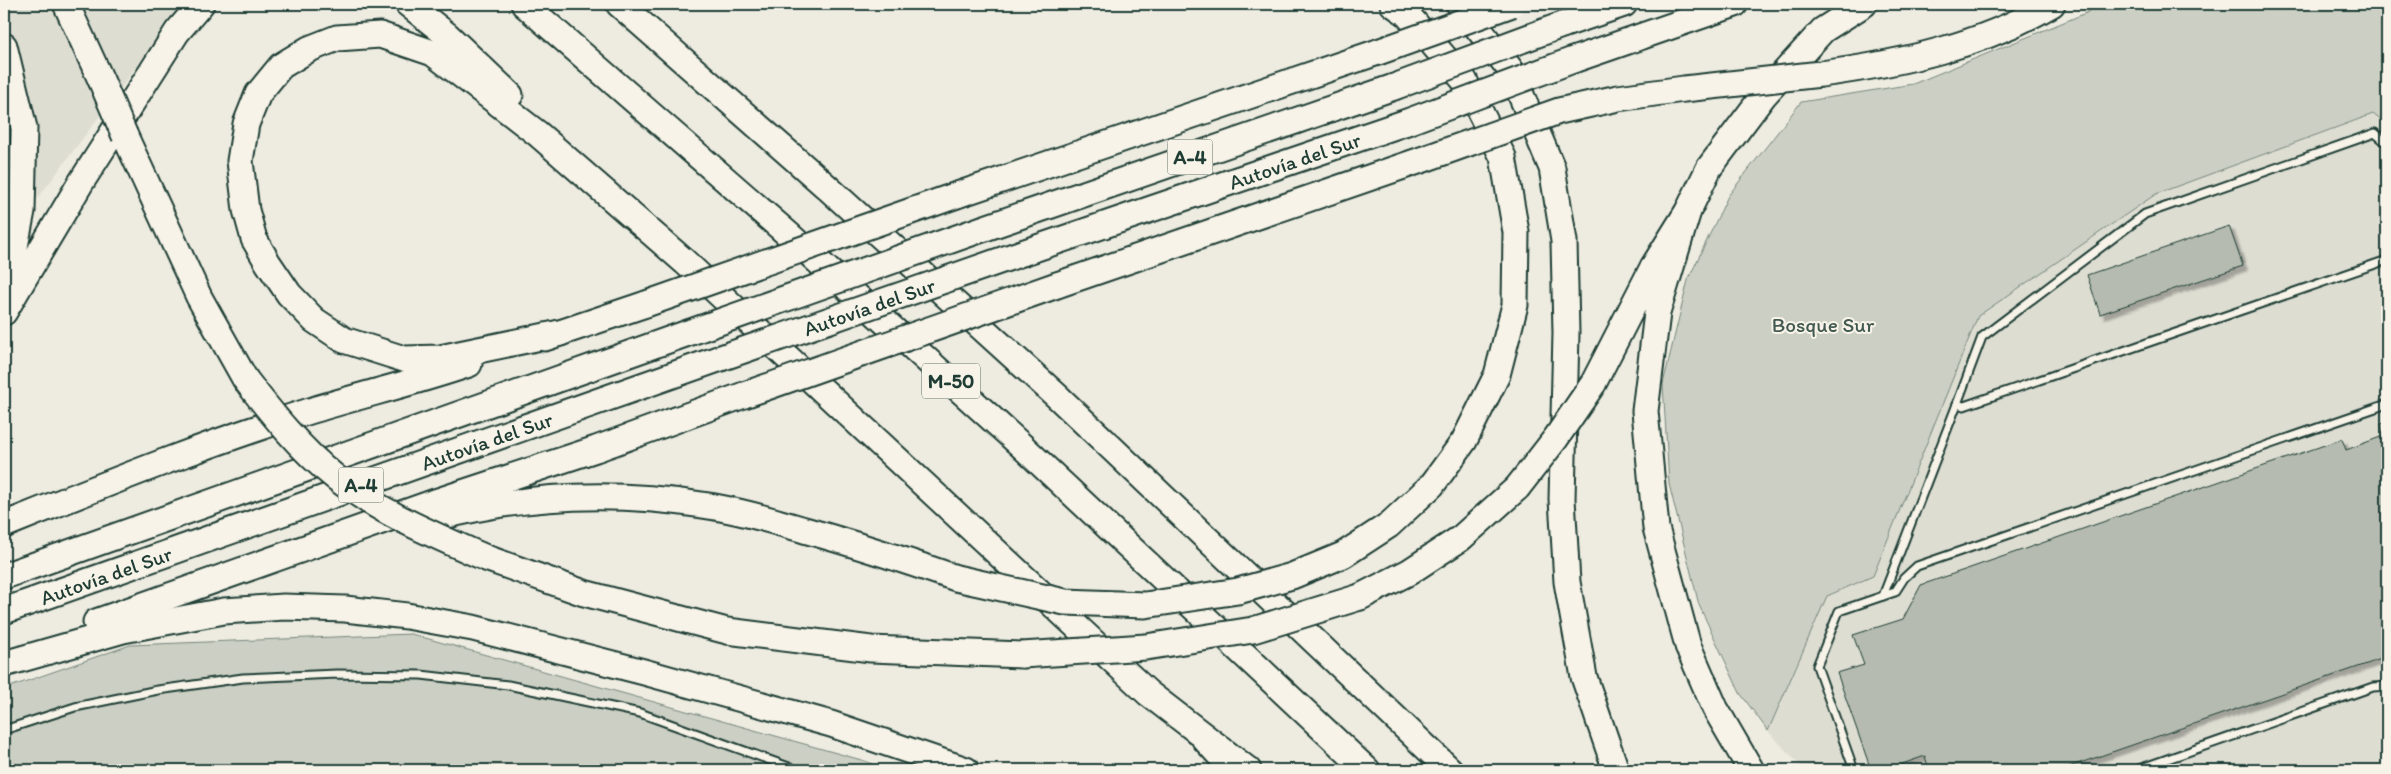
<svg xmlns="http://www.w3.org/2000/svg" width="2391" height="774" font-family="Itim,sans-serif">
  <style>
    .built { fill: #ddddd2 }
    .green { fill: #cccfc4; stroke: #76867c }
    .building { fill: #b5bbb0; stroke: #1f3d34; filter: url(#shadow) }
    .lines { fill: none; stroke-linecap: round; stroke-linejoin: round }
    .service-casing { stroke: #1f3d34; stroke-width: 11 }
    .motorway-casing { stroke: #1f3d34; stroke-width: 29 }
    .service { stroke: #f7f3e8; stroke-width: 7 }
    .motorway { stroke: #f7f3e8; stroke-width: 25 }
    .motorway-bridge-casing { stroke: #1f3d34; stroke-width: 29; stroke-linecap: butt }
    .motorway-bridge { stroke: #f7f3e8; stroke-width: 25 }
    .labels { text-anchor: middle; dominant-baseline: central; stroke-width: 4; stroke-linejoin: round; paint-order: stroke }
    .shield { fill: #f7f3e8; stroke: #60746a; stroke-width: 1 }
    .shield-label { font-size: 20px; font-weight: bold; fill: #1f3d34 }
    .street-label { font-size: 21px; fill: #1f3d34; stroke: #f7f3e8 }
    .park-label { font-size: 21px; fill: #425a51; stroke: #f7f3e8 }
  </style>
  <defs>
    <filter id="shadow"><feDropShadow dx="4.5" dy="4.5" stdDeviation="1" flood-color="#0004"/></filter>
  </defs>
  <rect width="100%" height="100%" fill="#eeece1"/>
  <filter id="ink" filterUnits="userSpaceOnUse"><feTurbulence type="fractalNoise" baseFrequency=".02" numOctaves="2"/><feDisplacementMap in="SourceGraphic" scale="10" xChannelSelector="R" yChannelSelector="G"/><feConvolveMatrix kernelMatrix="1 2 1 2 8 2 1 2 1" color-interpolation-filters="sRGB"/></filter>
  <g filter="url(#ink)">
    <!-- built -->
    <g class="built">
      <path d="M4,4H184L4,243Z"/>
      <path d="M2373,114L2387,125V770H1804L1768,731L1827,596L1873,576L1978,316L2156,194Z"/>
    </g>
    <!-- green -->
    <g class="green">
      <path d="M2102,4H2387V125L2373,114L2156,194L1978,316L1873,576L1827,596L1768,731L1740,693L1699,605L1669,484L1663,384L1688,280L1728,196L1801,102L1913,84L2086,13Z"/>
      <path d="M411,634L865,761L885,770H4V689L130,645Z"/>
    </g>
    <!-- building -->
    <g class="building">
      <path d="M2229,226L2243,266L2100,314L2087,275Z"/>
      <path d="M2387,422V657L2060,770H1929L1925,756L1885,770H1871L1837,673L1864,665L1853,635L1903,619L1921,585L2342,439L2346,450L2383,436L2381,424Z"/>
    </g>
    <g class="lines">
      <defs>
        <g id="service">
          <path d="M2387,260L1964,406L1957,404L1883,596L1895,592L1904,578L1917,566L2387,404"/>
          <path d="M1957,404L1982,337L2145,214L2375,133L2387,143"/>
          <path d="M4,730L75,707L158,690L243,678L337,674L421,675L508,685L640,713L797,770"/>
          <path d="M1197,744L1221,770"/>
          <path d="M1854,770L1817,666L1839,611L1883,596"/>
          <path d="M2136,770L2373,687L2387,686"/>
        </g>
        <g id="motorway">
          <path d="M66,4L101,80"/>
          <path d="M408,4L447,35L510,95"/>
          <path d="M524,4L789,235L1023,447L1367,770"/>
          <path d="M619,4L828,188L1059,398L1450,770"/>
          <path d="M1459,4L1510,69L1552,168L1564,241L1566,333L1562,499L1567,582L1584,677L1616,770"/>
          <path d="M1562,25L1624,4"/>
          <path d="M4,46L24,128L22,211L5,297"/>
          <path d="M1573,60L1735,4"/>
          <path d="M1821,74C1902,63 1981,46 2052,4"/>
          <path d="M125,136L199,297L245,379"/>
          <path d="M957,195L1378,52"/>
          <path d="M1688,211L1657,313L1645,411L1656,528L1688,646L1715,708L1751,770"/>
          <path d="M985,228L1394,87"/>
          <path id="s1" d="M1022,253L1407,122"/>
          <path d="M1057,285L1424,159"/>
          <path d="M4,312L80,184L177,32L201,4"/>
          <path d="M560,333L440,358L404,359L344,340L314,320L289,294L268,263L254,239L246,210L240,161L246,124L258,94L281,66L309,49L337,38L380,35L433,53L538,134L685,262L1148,693L1248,770"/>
          <path d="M545,338L646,304"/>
          <path d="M1593,384L1653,267L1688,211L1709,168L1764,95L1823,30L1864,4"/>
          <path d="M436,518C523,495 613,491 702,505C738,510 774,521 808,531C858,545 907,561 956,578"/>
          <path d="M4,525C106,484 207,443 313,410C365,394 417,382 469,364"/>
          <path d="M1343,555L1389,525L1432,485L1464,441L1497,375L1515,305L1516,232L1503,157L1464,80L1406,13L1393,4"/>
          <path d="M486,558L584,593L727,631L871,649L1022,655"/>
          <path d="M4,576L688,333"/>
          <path d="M1360,597L1409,572L1461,538L1517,488"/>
          <path id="s2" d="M4,611L718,359"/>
          <path d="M96,622L438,501L596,449L744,395"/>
          <path d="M4,664L123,630L224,611L284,607L345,609L407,616L473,628L644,672L831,724L966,770"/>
        </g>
      </defs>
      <!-- service casing -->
      <use href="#service" class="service-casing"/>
      <!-- motorway casing -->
      <use href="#motorway" class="motorway-casing"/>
      <!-- service -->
      <use href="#service" class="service"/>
      <!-- motorway -->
      <use href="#motorway" class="motorway"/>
      <defs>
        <g id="motorway-bridge">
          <path d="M1378,52L1512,4"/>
          <path d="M101,80L125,136"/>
          <path d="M1394,87L1562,25"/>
          <path d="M1407,122L1573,60"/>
          <path d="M1424,159L1559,111L1618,98L1684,89L1821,74"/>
          <path d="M646,304L957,195"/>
          <path d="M688,333L985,228"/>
          <path id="s3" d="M718,359L1022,253"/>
          <path d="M245,379C272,414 300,449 335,477C380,513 434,535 486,558"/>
          <path d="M744,395L1057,285"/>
          <path d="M1517,488L1556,438L1593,384"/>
          <path d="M956,578L1065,602L1145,605L1238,591L1292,576L1343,555"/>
          <path d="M1022,655L1146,647L1253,630L1360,597"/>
        </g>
      </defs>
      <!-- motorway-bridge casing -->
      <use href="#motorway-bridge" class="motorway-bridge-casing"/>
      <!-- motorway-bridge -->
      <use href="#motorway-bridge" class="motorway-bridge"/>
    </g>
  </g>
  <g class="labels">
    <!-- shield labels -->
    <g class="shield">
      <rect x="1167.5" y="139.5" width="45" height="35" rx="4"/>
      <rect x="922" y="363.5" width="58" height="35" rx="4"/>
      <rect x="338.5" y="467.5" width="45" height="35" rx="4"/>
    </g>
    <g class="shield-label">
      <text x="1190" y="157">A-4</text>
      <text x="951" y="381">M-50</text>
      <text x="361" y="485">A-4</text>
    </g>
    <!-- street labels -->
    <g class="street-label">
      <text stroke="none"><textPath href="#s1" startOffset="288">Autovía del Sur</textPath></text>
      <text stroke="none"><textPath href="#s3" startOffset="160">Autovía del Sur</textPath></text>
      <text stroke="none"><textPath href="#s2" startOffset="512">Autovía del Sur</textPath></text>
      <text stroke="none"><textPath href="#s2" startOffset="108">Autovía del Sur</textPath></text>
    </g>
    <!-- park labels -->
    <g class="park-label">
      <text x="1823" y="324">Bosque Sur</text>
    </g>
  </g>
  <!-- margin -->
  <rect width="2391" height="774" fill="none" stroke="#f7f3e8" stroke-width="20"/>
  <rect x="10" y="10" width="2371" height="754" fill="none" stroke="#1f3d34" stroke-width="2" filter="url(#ink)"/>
</svg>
